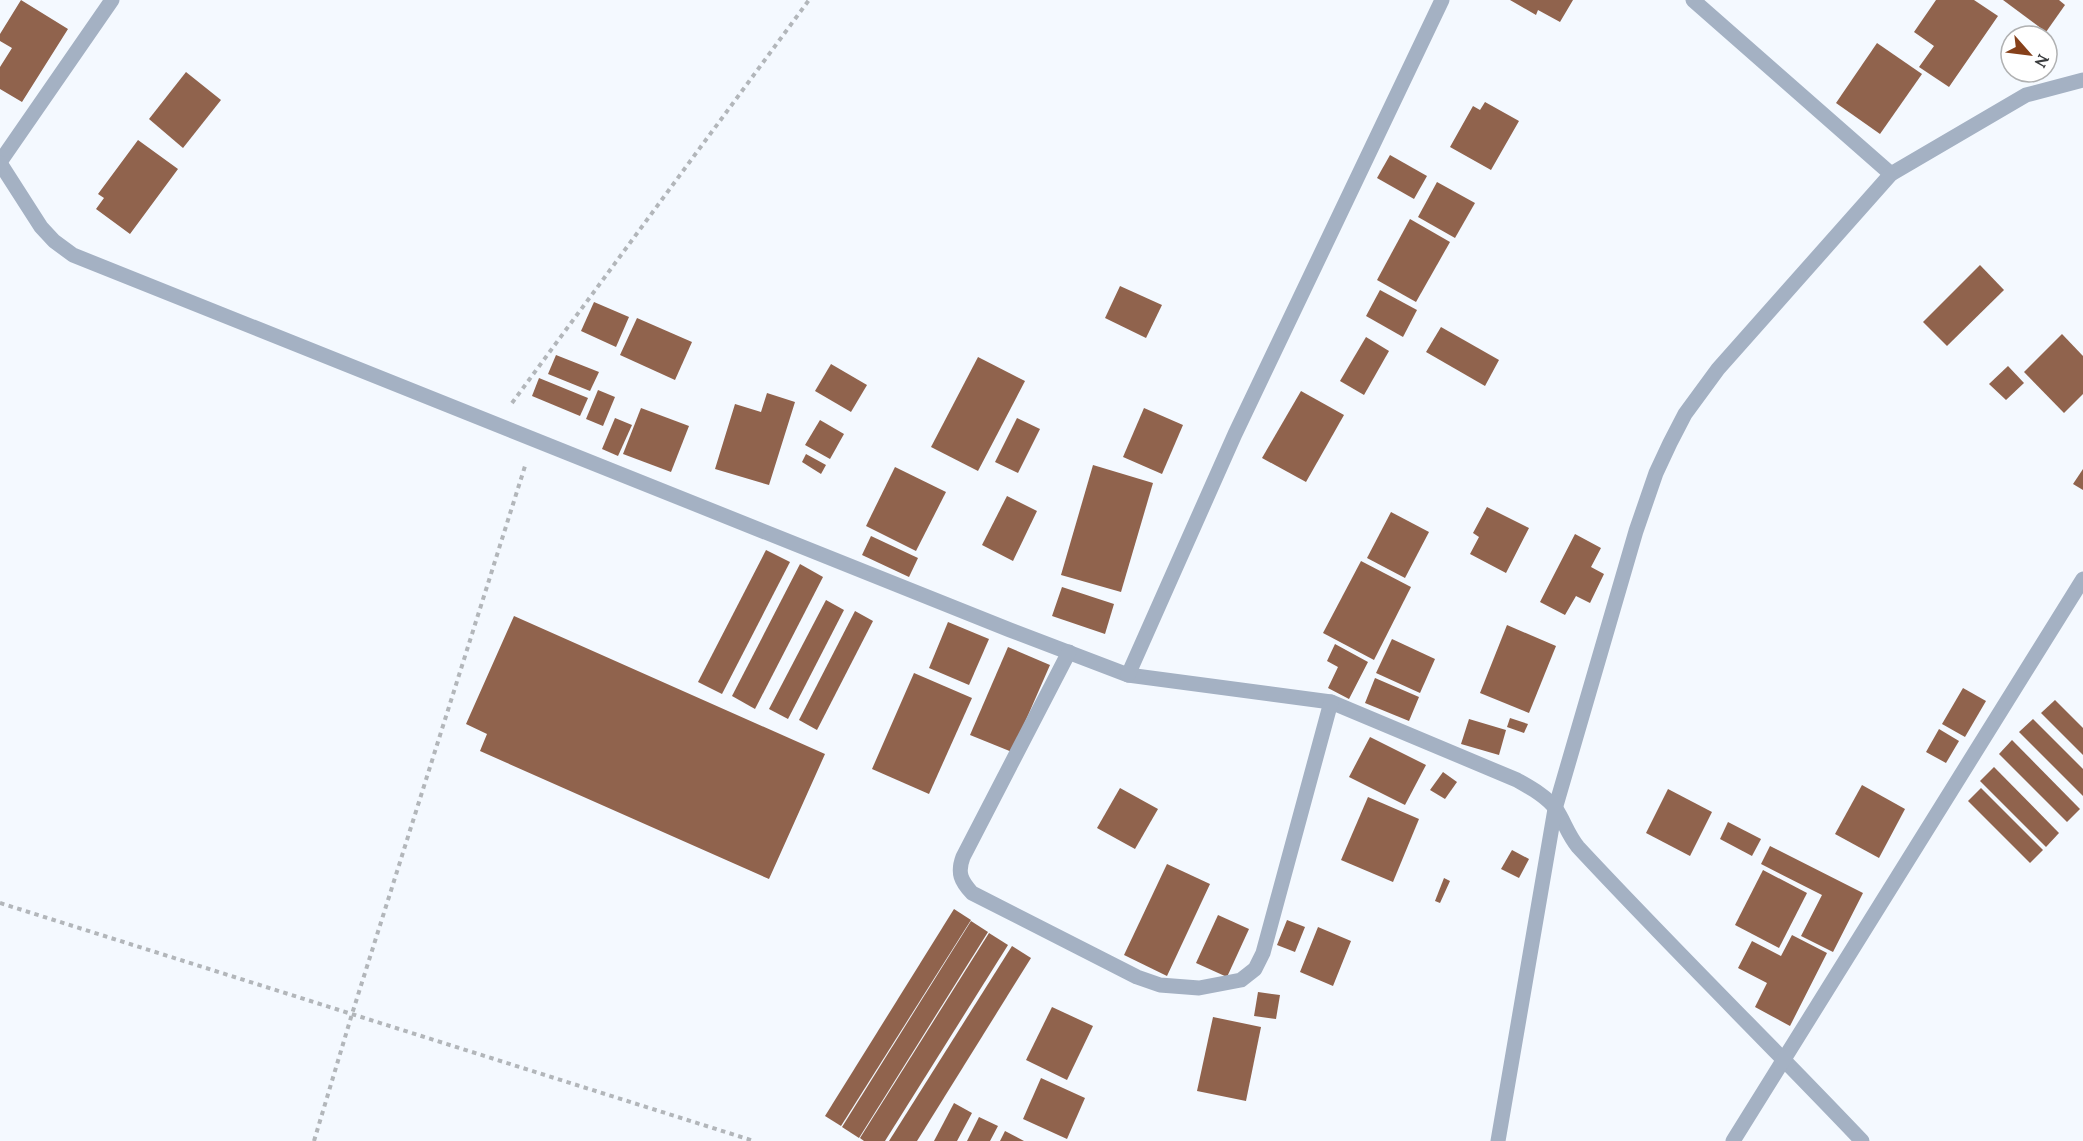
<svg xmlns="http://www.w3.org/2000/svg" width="2083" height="1141" font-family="Lora,serif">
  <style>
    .building { fill: #90634d }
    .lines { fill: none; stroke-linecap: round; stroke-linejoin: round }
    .path { stroke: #b2b6ba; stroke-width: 4; stroke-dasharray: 4.5 4.5; stroke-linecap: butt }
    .street { stroke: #a4b1c3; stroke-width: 15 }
  </style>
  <rect width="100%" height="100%" fill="#f4f9ff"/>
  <!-- building -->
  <g class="building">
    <path d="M21,0L68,29L22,102L0,89V67L12,48L0,41V34Z"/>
    <path d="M1510,0H1573L1560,22L1538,10L1536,15Z"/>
    <path d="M1936,0H1974L1998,16L1949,87L1919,67L1934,46L1914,32Z"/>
    <path d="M2003,0H2059L2065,5L2046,32Z"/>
    <path d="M1877,43L1922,74L1880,134L1836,103Z"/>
    <path d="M186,72L221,100L183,148L149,119Z"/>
    <path d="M1485,102L1519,121L1491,170L1450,147L1473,106L1480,110Z"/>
    <path d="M138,140L178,169L130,234L96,209L104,198L98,194Z"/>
    <path d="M1390,155L1427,176L1414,199L1377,178Z"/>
    <path d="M1437,182L1475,203L1455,238L1418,217Z"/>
    <path d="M1410,219L1450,242L1416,302L1377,280Z"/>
    <path d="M1980,265L2004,290L1947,346L1923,322Z"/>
    <path d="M1120,286L1162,305L1146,338L1105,318Z"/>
    <path d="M1380,290L1417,310L1403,337L1366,316Z"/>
    <path d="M594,302L629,317L616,347L581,331Z"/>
    <path d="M637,318L692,342L675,380L620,355Z"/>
    <path d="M1441,327L1499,360L1485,386L1426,352Z"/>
    <path d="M2062,334L2083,356V394L2064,413L2024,372Z"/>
    <path d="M1366,337L1389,351L1364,395L1340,381Z"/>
    <path d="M556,355L599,372L590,391L548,374Z"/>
    <path d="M978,357L1025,381L978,471L931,447Z"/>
    <path d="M831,364L867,385L851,412L815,391Z"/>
    <path d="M2008,366L2024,383L2006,400L1989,384Z"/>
    <path d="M539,378L588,398L580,416L532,396Z"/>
    <path d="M598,390L615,397L603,426L586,419Z"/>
    <path d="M1301,391L1344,415L1306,482L1262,458Z"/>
    <path d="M767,393L795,402L769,485L715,469L735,404L761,412Z"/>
    <path d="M641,408L689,426L671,472L623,454Z"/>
    <path d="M1144,408L1183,425L1162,474L1123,457Z"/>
    <path d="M615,418L632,425L618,456L602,449Z"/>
    <path d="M1017,418L1040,429L1018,473L995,462Z"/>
    <path d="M820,420L844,434L830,459L805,445Z"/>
    <path d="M806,454L826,465L821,474L802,462Z"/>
    <path d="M1093,465L1153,483L1121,592L1061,575Z"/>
    <path d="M895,467L946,492L916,551L866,526Z"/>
    <path d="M2083,469V490L2073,484Z"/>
    <path d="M1007,496L1037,511L1013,561L982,545Z"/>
    <path d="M1487,507L1529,528L1506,573L1470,554L1479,537L1473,533Z"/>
    <path d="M1391,512L1429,532L1405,578L1367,558Z"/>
    <path d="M1575,534L1601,548L1591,567L1604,574L1590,603L1576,596L1565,615L1540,602Z"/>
    <path d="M871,536L918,558L909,577L862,555Z"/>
    <path d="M766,550L790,562L722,694L698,682Z"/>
    <path d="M1361,561L1411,587L1374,660L1323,633Z"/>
    <path d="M800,564L823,577L755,709L732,696Z"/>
    <path d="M1062,587L1114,604L1105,634L1052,616Z"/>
    <path d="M826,600L844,610L788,719L769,709Z"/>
    <path d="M855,611L873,621L817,730L799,720Z"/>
    <path d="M514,616L825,754L769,879L480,751L487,734L466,724Z"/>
    <path d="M948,622L989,639L969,685L929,668Z"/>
    <path d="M1507,625L1556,646L1529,713L1480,693Z"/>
    <path d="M1392,639L1435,659L1420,693L1376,673Z"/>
    <path d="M1335,644L1368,662L1349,699L1328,688L1338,667L1327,661Z"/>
    <path d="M1008,647L1050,665L1012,752L970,735Z"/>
    <path d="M914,673L972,698L929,794L872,769Z"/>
    <path d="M1375,678L1419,697L1409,721L1365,703Z"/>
    <path d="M1963,688L1986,701L1965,737L1942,724Z"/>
    <path d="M2055,700L2083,728V755L2041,713Z"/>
    <path d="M1510,718L1528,724L1524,733L1507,727Z"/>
    <path d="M1469,719L1506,730L1499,755L1461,744Z"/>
    <path d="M2033,719L2083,769V796L2019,732Z"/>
    <path d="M1939,729L1959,741L1946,763L1926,752Z"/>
    <path d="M1370,737L1426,765L1405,805L1349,777Z"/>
    <path d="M2012,740L2080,809L2067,822L1999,754Z"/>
    <path d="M1994,767L2059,833L2046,847L1980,781Z"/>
    <path d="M1443,772L1457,782L1445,799L1430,790Z"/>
    <path d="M1862,785L1905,809L1879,858L1835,834Z"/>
    <path d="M1120,788L1158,809L1135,849L1097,828Z"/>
    <path d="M1981,788L2043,850L2030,863L1968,801Z"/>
    <path d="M1668,789L1712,812L1690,856L1646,833Z"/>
    <path d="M1368,797L1419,819L1393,882L1341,860Z"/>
    <path d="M1728,822L1761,839L1752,856L1720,839Z"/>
    <path d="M1770,846L1863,893L1833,952L1801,936L1822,895L1761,864Z"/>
    <path d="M1512,850L1529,859L1519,878L1501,869Z"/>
    <path d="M1167,864L1210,884L1167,976L1124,955Z"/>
    <path d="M1763,870L1807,893L1779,948L1735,925Z"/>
    <path d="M1444,878L1450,881L1440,903L1435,901Z"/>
    <path d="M954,909L971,920L841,1126L825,1116Z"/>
    <path d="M1218,915L1249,929L1227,977L1196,963Z"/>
    <path d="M1287,920L1305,927L1295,952L1277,945Z"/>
    <path d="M971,921L988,932L859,1138L842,1127Z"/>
    <path d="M1318,927L1351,941L1333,986L1300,972Z"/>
    <path d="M989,933L1008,945L885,1141H864L860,1138Z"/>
    <path d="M1792,935L1827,953L1790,1026L1755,1007L1767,983L1738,968L1752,941L1781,956Z"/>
    <path d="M1012,946L1031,958L917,1141H889Z"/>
    <path d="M1258,992L1280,995L1276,1019L1254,1016Z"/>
    <path d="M1052,1007L1093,1026L1067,1080L1026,1060Z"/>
    <path d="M1213,1017L1261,1027L1246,1101L1197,1091Z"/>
    <path d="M1041,1078L1085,1098L1067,1139L1023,1119Z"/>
    <path d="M954,1103L972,1113L957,1141H934Z"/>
    <path d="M979,1117L998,1126L990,1141H967Z"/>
    <path d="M1005,1131L1024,1141H1000Z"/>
  </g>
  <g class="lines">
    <!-- path -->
    <g class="path">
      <path d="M512,403L809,0"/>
      <path d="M0,903L754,1141"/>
      <path d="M314,1141L352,1014L526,463"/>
    </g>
    <!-- street -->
    <g class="street">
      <path d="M1693,0L1891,174"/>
      <path d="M0,162L112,0"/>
      <path d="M0,163L41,227L54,241L73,255L1010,630L1128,675L1331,702L1517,780C1531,788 1546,796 1556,809C1564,821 1568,835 1578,847C1671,947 1768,1042 1862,1141"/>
      <path d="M1069,652L963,857C957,873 961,881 972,893L1137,977L1160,985L1199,988L1241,980L1255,969L1263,953L1331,702"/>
      <path d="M1128,675L1235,434L1442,0"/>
      <path d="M1498,1141L1555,809L1636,531L1656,473L1670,443L1685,414L1718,369L1891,174L2026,95L2083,80"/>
      <path d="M1733,1141L2083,579"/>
    </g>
  </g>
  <!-- north arrow -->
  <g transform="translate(2029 54) rotate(118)"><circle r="28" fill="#ffffff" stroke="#b0b1b2" stroke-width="1.5"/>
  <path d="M0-4.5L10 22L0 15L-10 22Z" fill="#86401a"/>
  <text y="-9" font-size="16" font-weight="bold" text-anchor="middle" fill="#3a3c3e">N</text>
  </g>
</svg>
